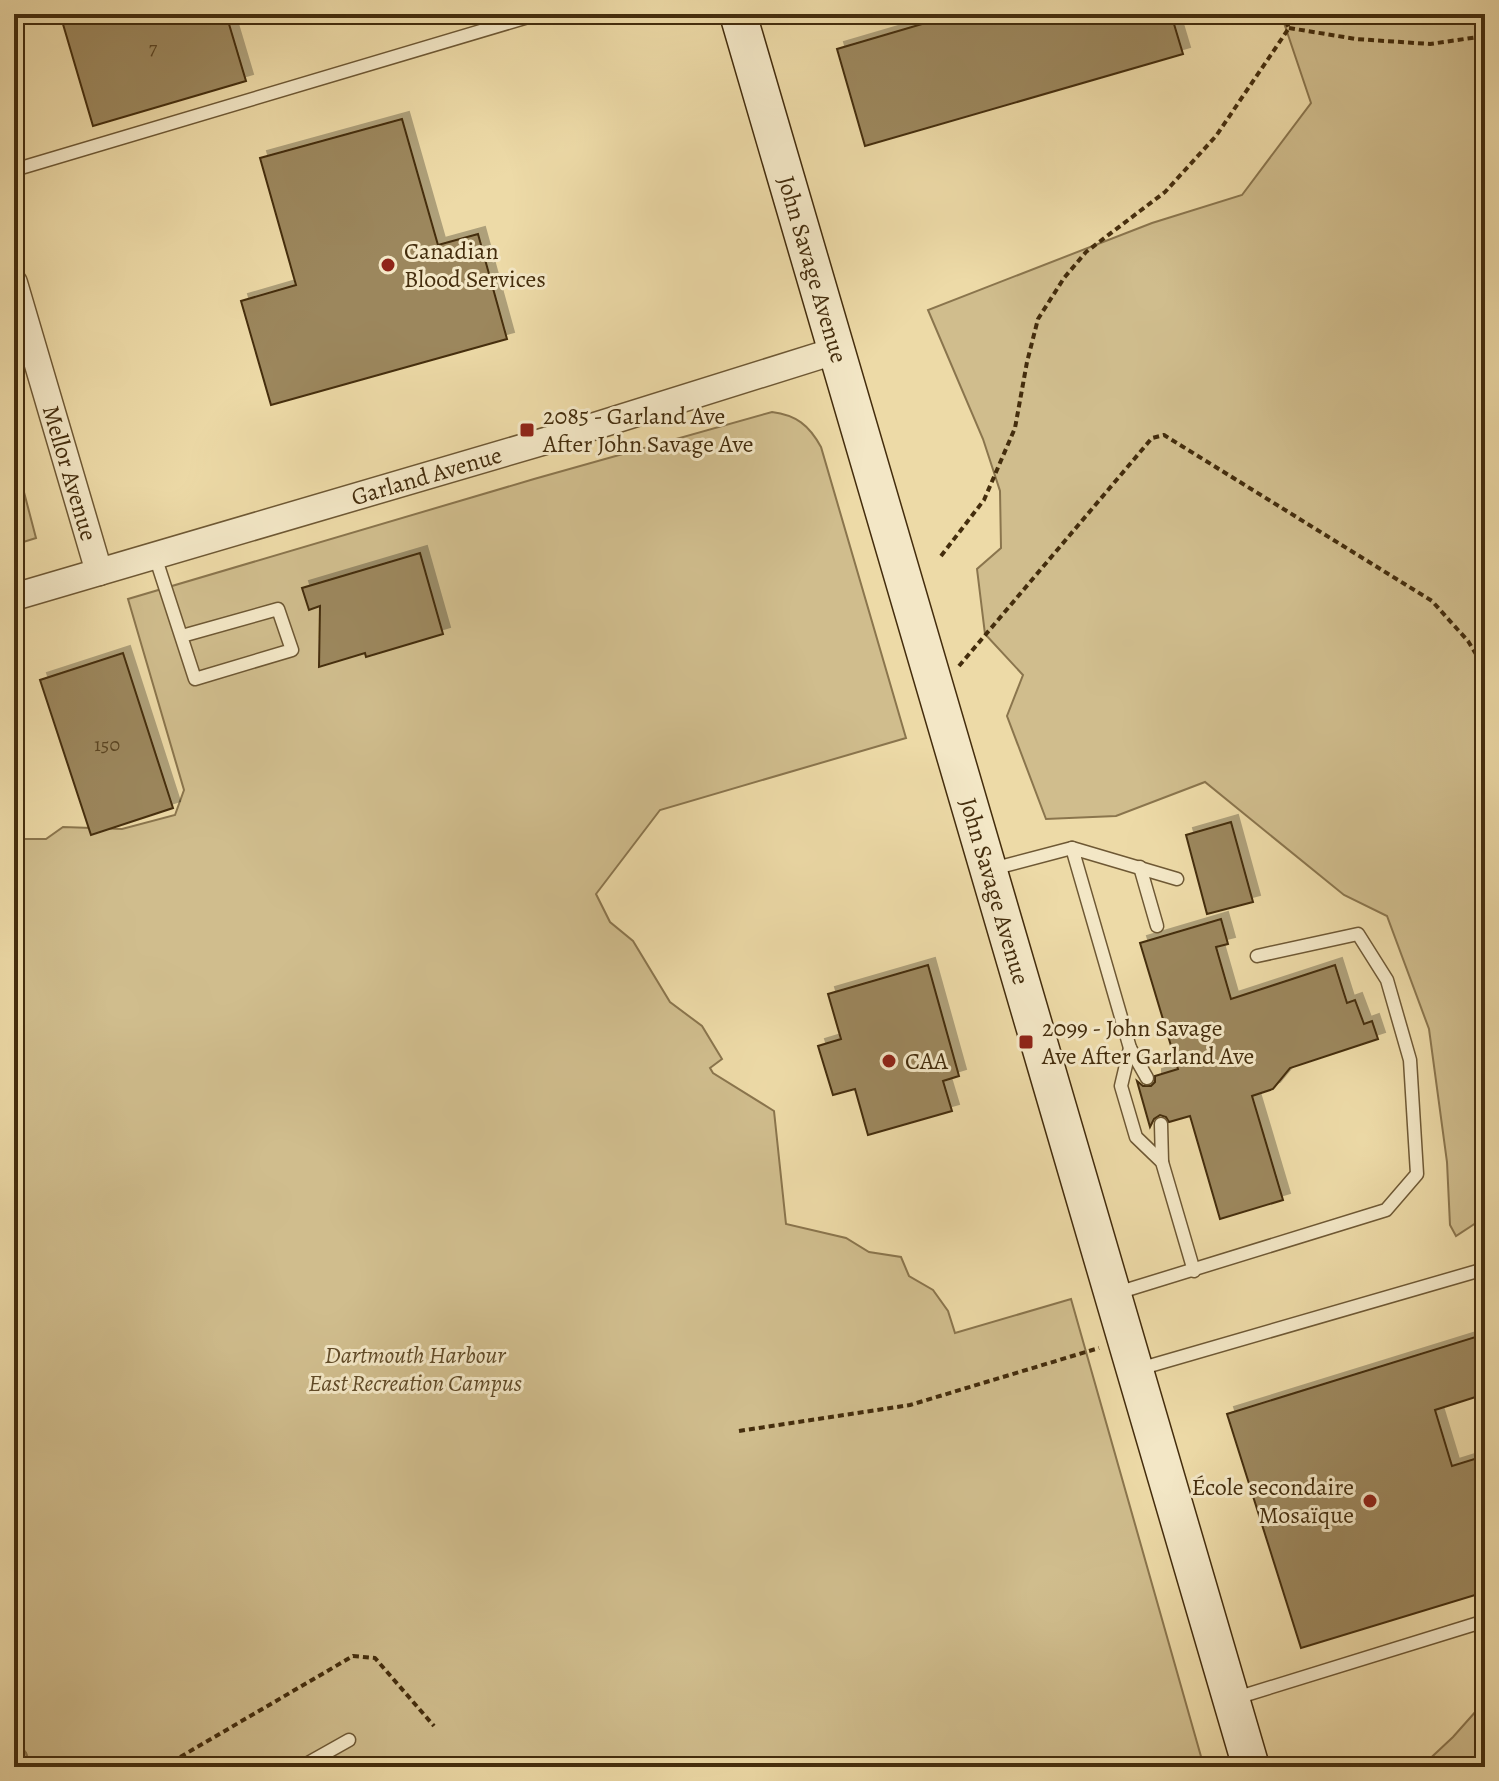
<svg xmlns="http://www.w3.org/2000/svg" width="1499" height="1781" font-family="Alegreya,serif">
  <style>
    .green { fill: #d0bd8d; stroke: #8a754d; stroke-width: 2 }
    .water { fill: #b49f73; stroke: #87714a; stroke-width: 2 }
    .building { fill: #9c875d; stroke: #442d0d; stroke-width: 2; filter: url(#shadow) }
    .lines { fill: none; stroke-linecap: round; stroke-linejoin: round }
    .lane-casing { stroke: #6e5834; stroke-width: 15 }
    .street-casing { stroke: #6e5834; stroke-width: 29 }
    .secondary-casing { stroke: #442d0d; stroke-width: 39 }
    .path { stroke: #442d0d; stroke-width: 4; stroke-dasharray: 6 4; stroke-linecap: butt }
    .lane { stroke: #f3e7c6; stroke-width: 12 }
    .street { stroke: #f3e7c6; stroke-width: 26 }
    .secondary { stroke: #f3e7c6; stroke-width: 36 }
    .poi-dot { fill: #8f2418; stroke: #f3e7c6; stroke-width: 3 }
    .labels { text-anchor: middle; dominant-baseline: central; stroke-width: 6; stroke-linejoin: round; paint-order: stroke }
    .number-label { font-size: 20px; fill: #5a4421 }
    .poi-label { font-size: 24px; fill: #442d0d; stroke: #f3e7c6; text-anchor: start }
    .street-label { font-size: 24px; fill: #442d0d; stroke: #f3e7c6 }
    .park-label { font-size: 24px; font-style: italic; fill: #604a27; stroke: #f3e7c6 }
  </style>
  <defs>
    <filter id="shadow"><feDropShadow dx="7" dy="-7" stdDeviation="0" flood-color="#0004"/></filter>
  </defs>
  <rect width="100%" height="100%" fill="#eddaa7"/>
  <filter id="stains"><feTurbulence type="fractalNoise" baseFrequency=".0025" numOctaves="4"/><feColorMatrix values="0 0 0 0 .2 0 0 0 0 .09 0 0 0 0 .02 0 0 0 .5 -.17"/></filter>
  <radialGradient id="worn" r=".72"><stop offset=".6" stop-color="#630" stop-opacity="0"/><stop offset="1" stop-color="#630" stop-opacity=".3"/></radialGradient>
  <!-- green -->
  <g class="green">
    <path d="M1281,14H1485V1217L1456,1236L1450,1225L1447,1162L1429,1029L1387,916L1344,895L1205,782L1116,816L1046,819L1007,716L1023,675L985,634L977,569L1001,548L1000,491L983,439L928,310L1152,223L1242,195L1311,103Z"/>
    <path d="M772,412C796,415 809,425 821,447L906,738L660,810L596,894L610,922L633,941L670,1002L702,1026L722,1059L710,1068L713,1073L774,1111L786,1224L846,1238L869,1252L901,1257L909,1276L933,1290L948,1311L955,1333L1071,1299L1204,1767H30L26,1753L14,1738V836L25,839H46L63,827L122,829L175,815L184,790L128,599L534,479Z"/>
    <path d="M14,454L36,538L14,545Z"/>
    <path d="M1485,1701V1767H1421L1453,1737Z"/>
  </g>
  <!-- water -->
  <path class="water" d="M14,1738L26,1753L30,1767H14Z"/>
  <!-- building -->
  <g class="building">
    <path d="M60,14H226L246,81L93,126Z"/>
    <path d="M956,14H1171L1183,54L865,146L837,49Z"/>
    <path d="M402,119L438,245L478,234L507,339L271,405L241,301L296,285L260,158Z"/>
    <path d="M420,553L443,634L366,657L365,653L319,667L320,606L309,610L302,588Z"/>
    <path d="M123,653L173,808L91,835L40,680Z"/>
    <path d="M1231,822L1253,902L1207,914L1186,835Z"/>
    <path d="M1221,919L1228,944L1216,947L1231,999L1335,965L1347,1003L1355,1000L1364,1024L1372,1021L1378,1039L1290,1068L1273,1089L1252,1096L1283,1200L1220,1219L1190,1116L1169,1122L1166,1117L1160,1115L1154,1119L1150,1127L1137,1081L1143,1086H1151L1155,1082V1076L1178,1069L1140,943Z"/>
    <path d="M928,965L959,1076L943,1081L952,1111L868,1135L855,1089L833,1095L818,1046L841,1039L828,994Z"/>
    <path d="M1485,1334V1394L1435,1410L1452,1466L1481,1457L1485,1470V1592L1301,1648L1227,1414Z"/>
  </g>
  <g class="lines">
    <defs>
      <g id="lane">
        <path d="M14,170L538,14"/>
        <path d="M155,556L195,679L292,650L278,609L182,636"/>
        <path d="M1140,867L1157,926"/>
        <path d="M992,869L1072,848"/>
        <path d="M1177,879L1072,848L1130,1048L1121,1086L1136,1137L1162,1162L1194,1271"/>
        <path d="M1130,1048L1147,1078"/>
        <path d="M1161,1124L1162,1162"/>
        <path d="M1117,1293L1386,1210L1417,1174L1410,1060L1387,980L1358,934L1257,956"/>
        <path d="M1139,1369L1481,1270L1485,1265"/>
        <path d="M1236,1698L1485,1621"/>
        <path d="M301,1767L349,1740"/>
      </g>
      <g id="street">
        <path id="s1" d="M14,283L99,572"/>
        <path id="s2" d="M14,597L576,432L838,350"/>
      </g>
      <g id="secondary">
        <path id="s3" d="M738,14L1251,1767"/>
      </g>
    </defs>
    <!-- lane casing -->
    <use href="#lane" class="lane-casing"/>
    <!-- street casing -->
    <use href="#street" class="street-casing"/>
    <!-- secondary casing -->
    <use href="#secondary" class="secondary-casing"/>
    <!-- path -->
    <g class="path">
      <path d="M1289,28L1356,39L1430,44L1485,36"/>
      <path d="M941,556L984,500L1015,428L1027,362L1038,319L1064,278L1086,252L1165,192L1216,136L1289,28L1282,14"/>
      <path d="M959,666L1152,438L1164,435L1432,601L1468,641L1485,669"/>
      <path d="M739,1431L910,1405L1099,1348"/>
      <path d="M163,1767L353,1656L375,1658L434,1726"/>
    </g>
    <!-- lane -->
    <use href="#lane" class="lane"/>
    <!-- street -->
    <use href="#street" class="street"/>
    <!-- secondary -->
    <use href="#secondary" class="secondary"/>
  </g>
  <!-- markers -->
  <g class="poi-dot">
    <circle cx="388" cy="265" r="8"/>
    <rect x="519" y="422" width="16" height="16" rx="4"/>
    <rect x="1018" y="1034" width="16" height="16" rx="4"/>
    <circle cx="889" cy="1061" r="8"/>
    <circle cx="1370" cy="1501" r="8"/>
  </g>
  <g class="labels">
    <!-- number labels -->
    <g class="number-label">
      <text x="153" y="47">7</text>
      <text x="107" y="744">150</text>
    </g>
    <!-- poi labels -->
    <g class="poi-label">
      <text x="404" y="251">Canadian<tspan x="404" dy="28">Blood Services</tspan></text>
      <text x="543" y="416">2085 - Garland Ave<tspan x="543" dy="28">After John Savage Ave</tspan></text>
      <text x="1042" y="1028">2099 - John Savage<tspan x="1042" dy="28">Ave After Garland Ave</tspan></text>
      <text x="905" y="1061">CAA</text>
      <text x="1354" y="1487" text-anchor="end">École secondaire<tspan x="1354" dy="28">Mosaïque</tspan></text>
    </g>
    <!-- street labels -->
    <g class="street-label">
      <text stroke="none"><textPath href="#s3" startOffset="266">John Savage Avenue</textPath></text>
      <text stroke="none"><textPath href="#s1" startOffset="198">Mellor Avenue</textPath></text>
      <text stroke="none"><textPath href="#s2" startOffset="430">Garland Avenue</textPath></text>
      <text stroke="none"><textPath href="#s3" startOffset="914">John Savage Avenue</textPath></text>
    </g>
    <!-- park labels -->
    <g class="park-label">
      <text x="415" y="1355">Dartmouth Harbour<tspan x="415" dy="28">East Recreation Campus</tspan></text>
    </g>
  </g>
  <!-- margin -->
  <rect width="1499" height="1781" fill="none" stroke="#eddaa7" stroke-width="48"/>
  <rect x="16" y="16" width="1467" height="1749" fill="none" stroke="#442d0d" stroke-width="4"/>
  <rect x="24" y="24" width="1451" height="1733" fill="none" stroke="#442d0d" stroke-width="2"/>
  <rect width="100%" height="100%" filter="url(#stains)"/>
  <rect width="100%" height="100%" fill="url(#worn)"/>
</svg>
